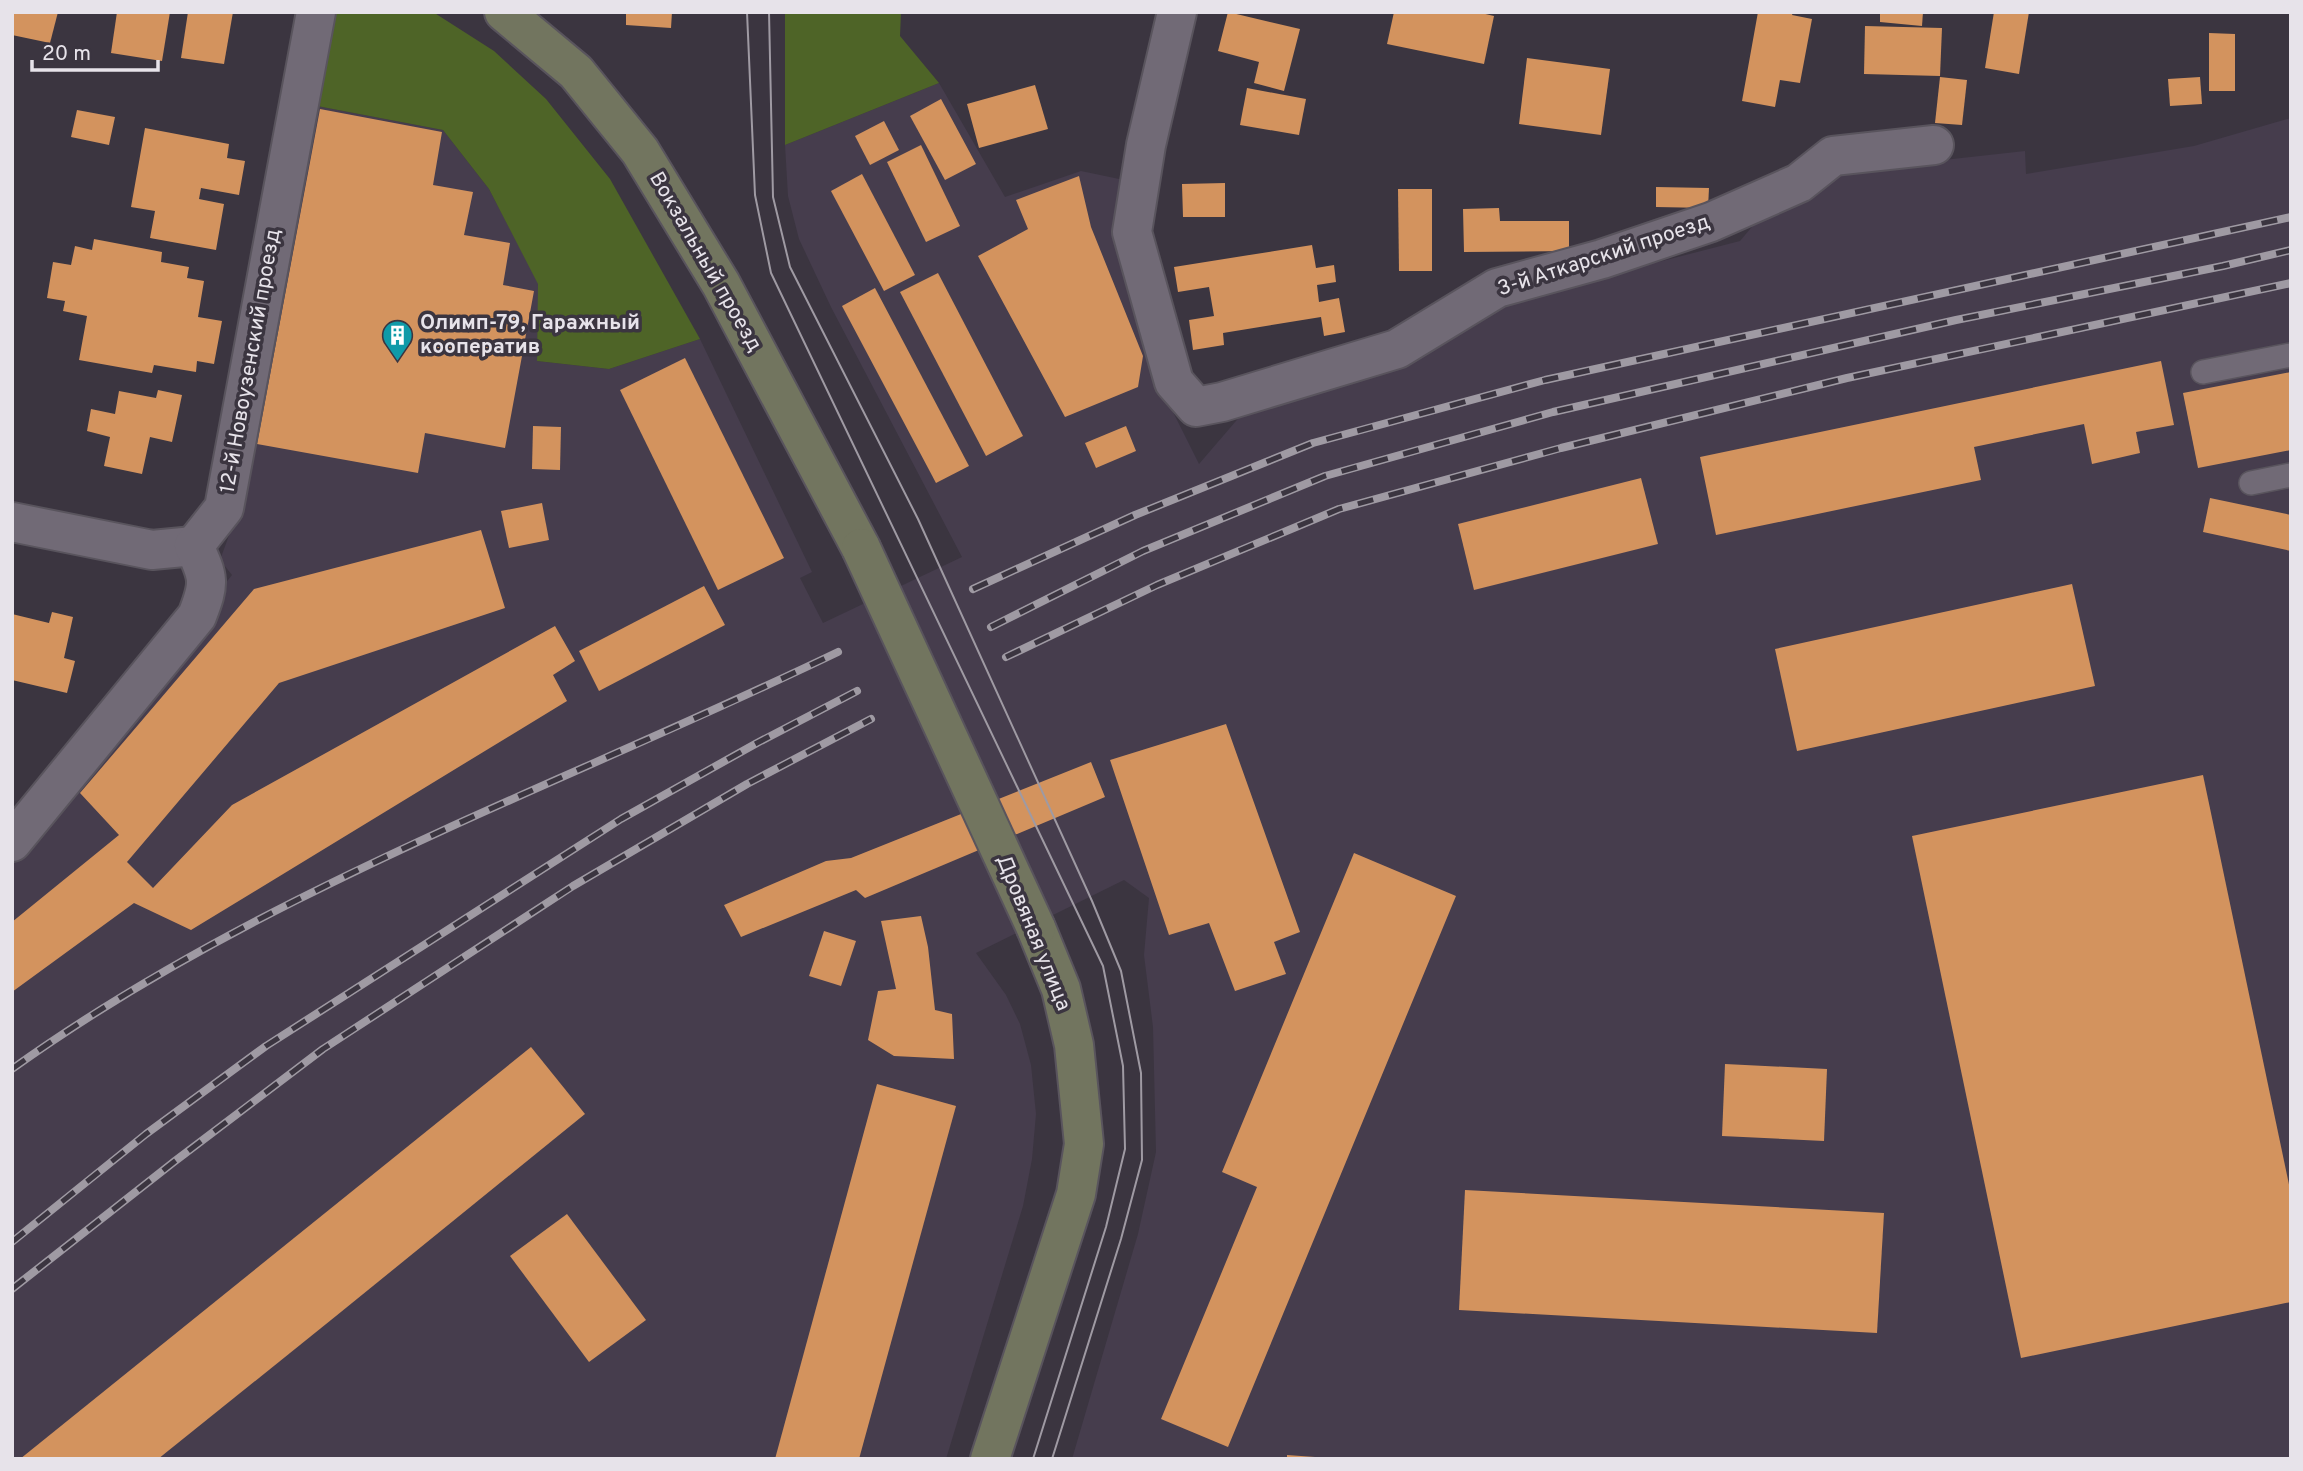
<svg xmlns="http://www.w3.org/2000/svg" width="2303" height="1471" font-family="Overpass,sans-serif">
  <style>
    .built { fill: #463d4d }
    .green { fill: #4e6427 }
    .building { fill: #d3935e }
    .lines { fill: none; stroke-linecap: round; stroke-linejoin: round }
    .service-casing { stroke: #59545d; stroke-width: 26 }
    .minor-casing { stroke: #59545d; stroke-width: 42 }
    .secondary-casing { stroke: #59545d; stroke-width: 42 }
    .service { stroke: #716a76; stroke-width: 23 }
    .minor { stroke: #716a76; stroke-width: 38 }
    .secondary { stroke: #72755f; stroke-width: 38 }
    .tram { stroke: #9f9aa3; stroke-width: 2 }
    .rail-casing { stroke: #9f9aa3; stroke-width: 8 }
    .rail { stroke: #3b3540; stroke-width: 5; stroke-dasharray: 16; stroke-linecap: butt }
    .secondary-bridge-casing { stroke: #59545d; stroke-width: 42; stroke-linecap: butt }
    .secondary-bridge { stroke: #72755f; stroke-width: 38 }
    .labels { text-anchor: middle; dominant-baseline: central; stroke-width: 7; stroke-linejoin: round; paint-order: stroke }
    .street-label { font-size: 21px; fill: #e7e3ea; stroke: #3b3540 }
    .poi-label { font-size: 21px; font-weight: bold; fill: #e7e3ea; stroke: #3b3540; text-anchor: start }
  </style>
  <rect width="100%" height="100%" fill="#3b3540"/>
  <!-- built -->
  <path class="built" d="M939,83L1005,197L1081,171L1124,180L1160,386L1199,464L1242,414L1499,303L1740,241L1761,216L1835,172L2025,151L2026,174L2194,146L2291,118V1459H1072L1138,1234L1156,1152L1153,1027L1144,955L1149,898L1124,880L976,953L1006,995L1020,1024L1031,1065L1036,1114L1032,1159L1023,1206L946,1459H12V851L232,575L220,560L242,500L317,106L443,130L489,189L539,284L537,361L609,369L700,339L812,572L800,578L823,623L962,557L831,307L799,239L788,196L785,145Z"/>
  <!-- green -->
  <g class="green">
    <path d="M335,12H433L494,51L546,99L610,179L700,339L609,369L537,361L538,284L489,189L443,130L317,106Z"/>
    <path d="M785,12H901L900,36L939,83L785,145Z"/>
  </g>
  <!-- building -->
  <g class="building">
    <path d="M12,12H58L50,43L12,35Z"/>
    <path d="M117,12H170L162,61L111,53Z"/>
    <path d="M188,12H233L224,64L181,58Z"/>
    <path d="M626,12H672L671,28L626,25Z"/>
    <path d="M1228,12L1300,29L1284,91L1254,83L1259,62L1218,51Z"/>
    <path d="M1394,12H1477L1494,16L1484,64L1387,44Z"/>
    <path d="M1758,12H1793L1792,15L1812,19L1800,83L1780,80L1775,107L1742,101Z"/>
    <path d="M1880,12H1923L1922,26L1880,22Z"/>
    <path d="M1994,12H2029L2019,74L1985,68Z"/>
    <path d="M1865,26L1942,28L1940,76L1864,74Z"/>
    <path d="M2209,33L2235,34V91H2209Z"/>
    <path d="M1527,58L1610,69L1601,135L1519,124Z"/>
    <path d="M1940,77L1967,80L1962,125L1935,123Z"/>
    <path d="M2200,77L2202,104L2170,106L2168,79Z"/>
    <path d="M1035,85L1048,129L979,148L967,104Z"/>
    <path d="M1247,88L1306,99L1299,135L1240,125Z"/>
    <path d="M941,99L976,164L945,180L910,116Z"/>
    <path d="M320,109L442,132L433,185L473,192L464,235L510,243L503,285L534,291L505,448L425,433L418,473L257,444Z"/>
    <path d="M77,110L115,117L109,145L71,137Z"/>
    <path d="M884,121L899,150L870,165L855,136Z"/>
    <path d="M145,128L229,144L227,158L245,161L239,195L201,188L199,199L224,204L216,250L150,238L155,211L131,207Z"/>
    <path d="M921,145L960,226L926,242L887,162Z"/>
    <path d="M862,174L915,275L884,291L831,191Z"/>
    <path d="M1079,176L1091,227L1143,356L1138,387L1065,417L978,256L1028,229L1016,200Z"/>
    <path d="M1225,183V217H1183L1182,184Z"/>
    <path d="M1656,187L1709,188L1708,208L1656,207Z"/>
    <path d="M1398,189H1432V271H1399Z"/>
    <path d="M1499,208L1500,221H1569V251L1464,252L1463,209Z"/>
    <path d="M94,239L162,252L161,262L189,267L187,278L204,281L198,317L222,321L214,364L197,361L196,372L154,365L152,373L79,360L87,316L63,311L65,301L47,298L53,262L71,265L75,246L92,250Z"/>
    <path d="M1312,245L1316,268L1334,265L1336,282L1317,285L1319,302L1339,298L1345,332L1324,336L1321,317L1223,333L1224,345L1193,350L1189,320L1214,316L1209,287L1178,292L1174,267Z"/>
    <path d="M938,273L1023,436L986,456L900,292Z"/>
    <path d="M875,288L969,466L936,483L842,306Z"/>
    <path d="M685,358L784,558L718,590L620,390Z"/>
    <path d="M2161,361L2174,425L2136,432L2140,453L2092,464L2084,424L1974,447L1981,480L1716,535L1700,457Z"/>
    <path d="M2291,372V450L2198,468L2183,393Z"/>
    <path d="M158,390L182,395L172,442L150,437L142,474L104,466L110,437L87,431L91,409L115,414L119,391L156,398Z"/>
    <path d="M533,426L561,427L560,470L532,469Z"/>
    <path d="M1126,426L1136,451L1096,468L1085,443Z"/>
    <path d="M1641,478L1658,544L1474,590L1458,524Z"/>
    <path d="M2210,498L2291,515V551L2203,532Z"/>
    <path d="M542,503L549,540L509,548L501,511Z"/>
    <path d="M481,530L505,608L279,683L127,862L153,888L232,805L555,626L575,661L553,675L567,701L191,930L134,903L12,992V922L119,835L80,793L254,589Z"/>
    <path d="M2072,584L2095,686L1797,751L1775,649Z"/>
    <path d="M704,586L725,625L599,691L579,651Z"/>
    <path d="M52,612L73,617L64,658L75,661L67,693L12,680V614L49,623Z"/>
    <path d="M1226,724L1300,932L1274,942L1286,974L1235,991L1209,923L1169,935L1110,760Z"/>
    <path d="M1091,762L1105,797L865,898L856,890L741,937L724,905L826,861L851,858Z"/>
    <path d="M2203,775L2291,1194V1302L2021,1358L1912,836Z"/>
    <path d="M1354,853L1456,896L1228,1447L1161,1419L1257,1187L1222,1172Z"/>
    <path d="M921,916L928,947L935,1010L952,1014L954,1059L894,1056L868,1040L878,991L896,989L881,921Z"/>
    <path d="M824,931L856,941L841,986L809,976Z"/>
    <path d="M531,1047L585,1114L336,1316L158,1459H20Z"/>
    <path d="M1725,1064L1827,1069L1824,1141L1722,1136Z"/>
    <path d="M877,1084L956,1106L859,1459H775Z"/>
    <path d="M1465,1190L1884,1213L1877,1333L1459,1310Z"/>
    <path d="M567,1214L646,1320L589,1362L510,1256Z"/>
    <path d="M1287,1455L1315,1457V1459H1287Z"/>
  </g>
  <g class="lines">
    <defs>
      <g id="service">
        <path d="M2203,372L2291,355"/>
        <path d="M2251,483L2291,475"/>
      </g>
      <g id="minor">
        <path d="M1177,12L1146,145L1132,232L1174,382L1196,407L1222,402L1397,349L1497,288L1602,259L1711,222L1799,183L1833,156L1934,145"/>
        <path d="M12,522L152,550L194,546"/>
        <path d="M12,842L197,616C210,583 209,578 194,546L224,508L316,12"/>
      </g>
      <g id="secondary">
        <path d="M504,12L576,72L640,151L721,284L861,548"/>
        <path d="M990,1459L1076,1194L1084,1144L1074,1045L1061,989L1036,928"/>
      </g>
    </defs>
    <!-- service casing -->
    <use href="#service" class="service-casing"/>
    <!-- minor casing -->
    <use href="#minor" class="minor-casing"/>
    <!-- secondary casing -->
    <use href="#secondary" class="secondary-casing"/>
    <!-- service -->
    <use href="#service" class="service"/>
    <!-- minor -->
    <use href="#minor" class="minor"/>
    <!-- secondary -->
    <use href="#secondary" class="secondary"/>
    <!-- tram -->
    <g class="tram">
      <path d="M747,12L755,195L771,273L1103,966L1123,1066L1125,1149L1106,1227L1033,1459"/>
      <path d="M769,12L773,197L790,267L918,519L1092,901L1121,971L1141,1073L1142,1160L1121,1239L1052,1459"/>
    </g>
    <defs>
      <g id="rail">
        <path d="M973,589L1135,515L1313,443L1545,380L2291,217"/>
        <path d="M991,627L1143,551L1325,476L1553,412L1956,320L2223,266L2291,250"/>
        <path d="M1006,657L1157,585L1339,509L1561,448L1847,378L2291,283"/>
        <path d="M12,1069C265,888 560,786 838,652"/>
        <path d="M12,1242L146,1134L266,1046L621,819L757,743L857,691"/>
        <path d="M12,1289L175,1161L323,1049L573,886L747,784L871,719"/>
      </g>
    </defs>
    <!-- rail casing -->
    <use href="#rail" class="rail-casing"/>
    <!-- rail -->
    <use href="#rail" class="rail"/>
    <defs>
      <path id="secondary-bridge" d="M861,548L1036,928"/>
    </defs>
    <!-- secondary-bridge casing -->
    <use href="#secondary-bridge" class="secondary-bridge-casing"/>
    <!-- secondary-bridge -->
    <use href="#secondary-bridge" class="secondary-bridge"/>
  </g>
  <!-- icons -->
  <defs>
    <symbol id="building-pin" viewBox="-11 -11 22 30"><path d="M0 17L-7.5 6A9.5 9.5 0 1 1 7.5 6Z" fill="#0f9aa8" stroke="#3b3540"/><path d="M-4-6H4V6H1V3H-1V6H-4ZM-2.5-4.3h1.7v1.8h-1.7ZM.8-4.3h1.7v1.8H.8ZM-2.5-1h1.7V.8h-1.7ZM.8-1h1.7V.8H.8Z" fill="#fff"/></symbol>
  </defs>
  <g fill-rule="evenodd">
    <use href="#building-pin" x="380" y="318" width="35" height="47"/>
  </g>
  <g class="labels">
    <!-- street labels -->
    <g class="street-label">
      <text transform="translate(1604 256) rotate(-18)">3-й Аткарский проезд</text>
      <text transform="translate(705 262) rotate(60)">Вокзальный проезд</text>
      <text transform="translate(251 361) rotate(-80)">12-й Новоузенский проезд</text>
      <text transform="translate(1033 933) rotate(68)">Дровяная улица</text>
    </g>
    <!-- poi labels -->
    <g class="poi-label">
      <text x="420" y="323">Олимп-79, Гаражный<tspan x="420" dy="24">кооператив</tspan></text>
    </g>
  </g>
  <!-- border -->
  <rect width="2303" height="1471" fill="none" stroke="#e7e3ea" stroke-width="28"/>
  <!-- scale -->
  <path d="M32 60v10h126v-10" fill="none" stroke="#e7e3ea" stroke-width="3.5"/>
  <text x="42" y="60" font-size="21" fill="#e7e3ea" stroke="#3b3540" stroke-width="5" paint-order="stroke">20 m</text>
</svg>
